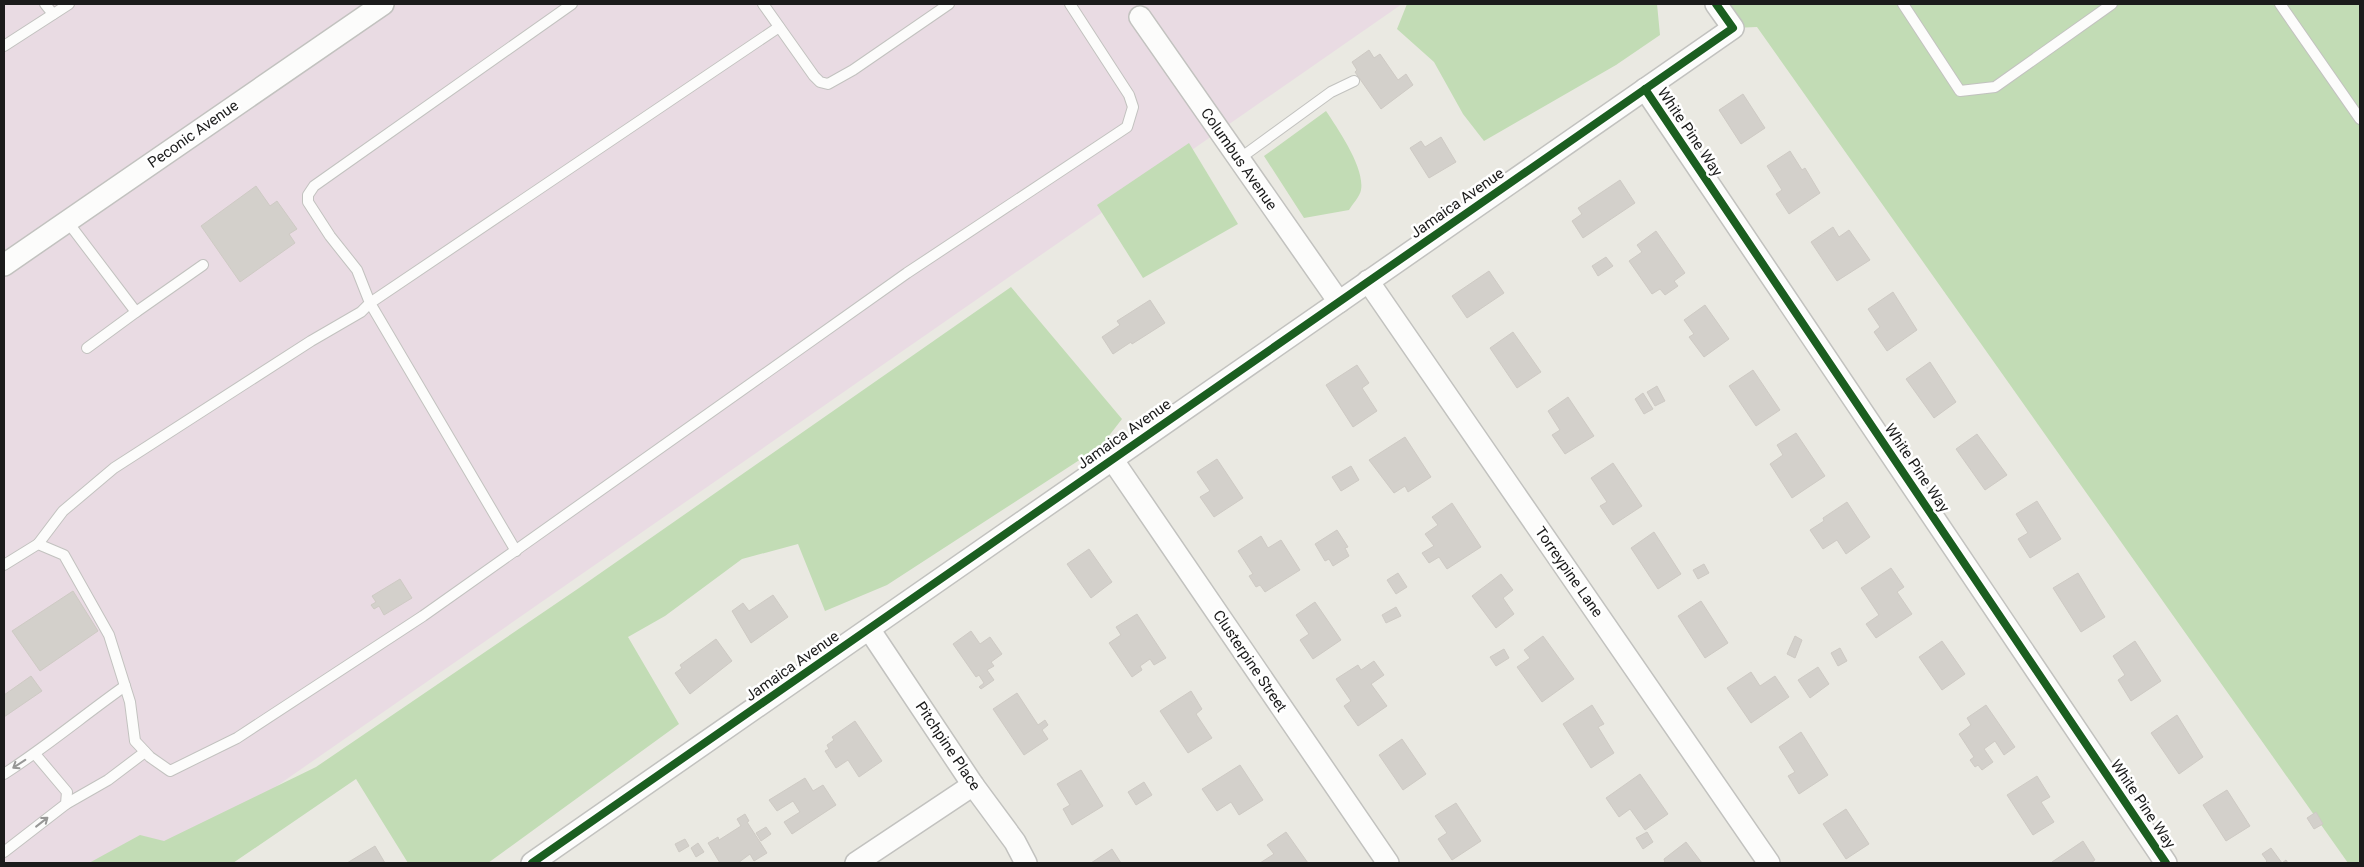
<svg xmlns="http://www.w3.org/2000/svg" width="2364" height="867" font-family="Roboto,sans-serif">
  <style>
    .industrial { fill: #e9dbe3 }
    .forest { fill: #c2dcb5 }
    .building { fill: #d3d0cb; stroke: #cecac4 }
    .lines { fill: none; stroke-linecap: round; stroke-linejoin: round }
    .lane-casing { stroke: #c2c2bf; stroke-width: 12 }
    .street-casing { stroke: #c2c2bf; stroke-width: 24 }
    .lane { stroke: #fcfcfb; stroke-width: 10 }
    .street { stroke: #fcfcfb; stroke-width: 21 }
    .cycleway-casing { stroke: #fff; stroke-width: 11 }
    .cycleway { stroke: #1b5e20; stroke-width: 8 }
    .oneway { stroke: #979796 }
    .labels { text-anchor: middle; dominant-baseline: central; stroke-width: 5; stroke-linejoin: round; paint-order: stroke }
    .street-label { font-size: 15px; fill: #1b1b1b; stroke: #fff }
  </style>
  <rect width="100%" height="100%" fill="#eae9e2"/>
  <!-- industrial -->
  <path class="industrial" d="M4,4H1402L166,863H4Z"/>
  <!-- forest -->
  <g class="forest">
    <path d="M1407,4H1657L1660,35L1616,65L1484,141L1463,114L1434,62L1397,29Z"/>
    <path d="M1716,4H2360V863H2348L1757,27L1733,28Z"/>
    <path d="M1326,111C1338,129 1365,168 1361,190C1360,196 1352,205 1349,210L1304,218L1264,156Z"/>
    <path d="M1189,143L1238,224L1143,278L1097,205Z"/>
    <path d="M1011,287L1122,419L1101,446L887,585L825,611L798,544L742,559L665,616L628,637L679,724L488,863H408L356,779L233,863H89L140,835L164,841L316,767L579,588Z"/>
  </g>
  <!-- building -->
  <g class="building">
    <path d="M1369,50L1374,58L1380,54L1398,80L1406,74L1413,85L1381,109L1355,72L1357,70L1352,62Z"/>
    <path d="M1743,94L1765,128L1741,144L1719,110Z"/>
    <path d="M1441,137L1456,162L1429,178L1410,148L1421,141L1425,147Z"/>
    <path d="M1790,151L1802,170L1805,168L1820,193L1789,214L1776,194L1782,190L1767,166Z"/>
    <path d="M1620,180L1635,203L1583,238L1572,221L1582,214L1578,208Z"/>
    <path d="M256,186L270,206L277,201L297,229L289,234L295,243L240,282L201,226Z"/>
    <path d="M1833,227L1839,237L1849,230L1870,260L1837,281L1811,242Z"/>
    <path d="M1656,231L1685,273L1674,281L1678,286L1665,295L1660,289L1652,294L1629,261L1642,252L1637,245Z"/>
    <path d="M1606,257L1613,266L1598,276L1592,266Z"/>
    <path d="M1489,271L1504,293L1467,318L1452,296Z"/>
    <path d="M1893,292L1917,330L1887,351L1874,332L1880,327L1868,309Z"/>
    <path d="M1150,300L1165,323L1132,344L1131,342L1113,354L1102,337L1120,325L1117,321Z"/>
    <path d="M1705,305L1729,339L1704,357L1689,337L1694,334L1684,320Z"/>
    <path d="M1513,332L1541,372L1517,388L1490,348Z"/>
    <path d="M1930,362L1956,402L1934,418L1906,379Z"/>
    <path d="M1357,365L1369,383L1362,388L1377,411L1353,427L1326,385Z"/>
    <path d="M1753,370L1780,410L1756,426L1729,386Z"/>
    <path d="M1657,386L1665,401L1655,406L1647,392Z"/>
    <path d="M1643,393L1653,409L1644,414L1635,399Z"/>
    <path d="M1568,397L1594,436L1565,454L1552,435L1560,430L1548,411Z"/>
    <path d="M1796,433L1825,476L1792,498L1770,464L1783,455L1777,445Z"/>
    <path d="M1977,434L2007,475L1985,490L1956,449Z"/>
    <path d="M1405,437L1431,477L1408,492L1405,486L1394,493L1369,460Z"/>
    <path d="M1217,459L1243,498L1214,517L1200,497L1210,491L1197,472Z"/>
    <path d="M1613,463L1642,506L1613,525L1600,506L1607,502L1591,478Z"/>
    <path d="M1351,466L1359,480L1341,491L1332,477Z"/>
    <path d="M2037,501L2061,539L2030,558L2018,539L2028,533L2016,514Z"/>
    <path d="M1847,502L1870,537L1846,554L1837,540L1823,549L1810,530L1824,521L1823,518Z"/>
    <path d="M1452,503L1481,547L1447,569L1439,557L1429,563L1422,553L1434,546L1425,534L1438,525L1432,517Z"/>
    <path d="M1337,530L1348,547L1345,548L1349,556L1333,566L1329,559L1325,561L1315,544Z"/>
    <path d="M1654,532L1681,574L1658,589L1631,548Z"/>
    <path d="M1261,536L1268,548L1281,540L1300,570L1265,592L1260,585L1256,587L1249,576L1253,574L1238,551Z"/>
    <path d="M1089,549L1112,582L1091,598L1067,564Z"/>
    <path d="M1704,564L1709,573L1698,579L1693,570Z"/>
    <path d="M1891,568L1904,587L1897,592L1912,614L1876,638L1866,624L1879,615L1861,588Z"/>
    <path d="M1398,573L1407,587L1396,594L1387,580Z"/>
    <path d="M2078,573L2105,617L2081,632L2053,588Z"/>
    <path d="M1501,574L1513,590L1503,598L1514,614L1496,628L1472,596Z"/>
    <path d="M400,579L412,598L384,615L379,606L374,609L371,605L376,602L372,596Z"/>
    <path d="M73,591L98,631L40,671L12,631Z"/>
    <path d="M773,595L788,617L751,643L732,611L743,603L749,611Z"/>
    <path d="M1701,601L1728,643L1705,658L1678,616Z"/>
    <path d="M1315,602L1341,640L1313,659L1300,640L1309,634L1296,615Z"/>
    <path d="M1396,607L1401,616L1386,623L1382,615Z"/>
    <path d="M1137,614L1166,658L1154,665L1150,659L1140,666L1142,670L1132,677L1109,643L1121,635L1116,627Z"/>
    <path d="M971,631L980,644L990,637L1002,654L991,662L994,666L987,670L994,680L981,689L979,687L984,683L979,675L976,677L953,644Z"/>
    <path d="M1543,636L1574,679L1542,702L1517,667L1530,658L1524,650Z"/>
    <path d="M1795,636L1802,640L1795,658L1787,654Z"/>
    <path d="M716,639L732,661L690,694L675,673L682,668L680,665Z"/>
    <path d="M1942,641L1965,674L1942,690L1919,657Z"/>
    <path d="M2135,641L2161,681L2131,701L2118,680L2125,675L2113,656Z"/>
    <path d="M1840,648L1847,661L1838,666L1831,653Z"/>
    <path d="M1504,649L1509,658L1496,666L1490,657Z"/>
    <path d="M1374,661L1384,675L1371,684L1387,706L1358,726L1344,706L1351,701L1336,679L1358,665L1361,670Z"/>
    <path d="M1818,667L1829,684L1810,698L1798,680Z"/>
    <path d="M1751,672L1760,686L1775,676L1789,697L1751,723L1727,688Z"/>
    <path d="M31,676L42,691L4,717V695Z"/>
    <path d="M1191,691L1202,709L1196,714L1212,738L1188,753L1160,711Z"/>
    <path d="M1017,693L1038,725L1045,720L1048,725L1042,730L1048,739L1024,755L993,709Z"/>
    <path d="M1592,705L1604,724L1598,727L1614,753L1591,768L1563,724Z"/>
    <path d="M1986,705L2015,747L2004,755L1995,741L1984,749L1993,762L1982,770L1978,765L1975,767L1970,760L1974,757L1959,734L1971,725L1967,718Z"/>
    <path d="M2177,715L2203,757L2179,774L2151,733Z"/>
    <path d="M855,721L882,761L859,777L848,760L836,768L825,751L829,749L827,745L834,740L832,737Z"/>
    <path d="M1801,732L1828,775L1799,794L1788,776L1795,772L1779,747Z"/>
    <path d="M1402,739L1426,774L1403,790L1379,755Z"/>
    <path d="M1240,765L1263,800L1239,815L1231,802L1217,811L1202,789Z"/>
    <path d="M1081,770L1103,806L1072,825L1063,809L1070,805L1057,784Z"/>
    <path d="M1640,774L1668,814L1645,830L1630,809L1619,817L1606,798Z"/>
    <path d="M2037,776L2050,797L2041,802L2054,822L2033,835L2007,795Z"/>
    <path d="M805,778L813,791L823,785L836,805L792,834L784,822L800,812L793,801L777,811L769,800Z"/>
    <path d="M1144,782L1152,795L1136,805L1128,792Z"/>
    <path d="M2227,790L2250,826L2226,841L2203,805Z"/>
    <path d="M1456,803L1481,841L1452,860L1438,839L1447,833L1435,816Z"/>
    <path d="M1846,809L1869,844L1846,859L1823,824Z"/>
    <path d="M2316,812L2323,824L2314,829L2307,818Z"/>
    <path d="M745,814L749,821L747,822L767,853L754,861L750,854L738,863H720L708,843L718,837L719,840L741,826L737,819Z"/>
    <path d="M766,827L771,834L761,841L756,833Z"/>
    <path d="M1286,832L1308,863H1260L1274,854L1267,845Z"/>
    <path d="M1647,832L1653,842L1643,849L1636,838Z"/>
    <path d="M685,839L689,846L679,852L675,844Z"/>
    <path d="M2083,841L2095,860L2091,863H2053L2052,862Z"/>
    <path d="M1686,842L1702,863H1665L1664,859Z"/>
    <path d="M698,843L704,852L696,857L691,848Z"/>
    <path d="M375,846L385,863H347Z"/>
    <path d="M2271,848L2282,863L2286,860L2288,863H2265L2267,861L2262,854Z"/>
    <path d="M1112,849L1121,863H1091Z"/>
  </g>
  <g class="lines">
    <defs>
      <g id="lane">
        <path d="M45,4L53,14"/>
        <path d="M763,4L814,76L820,82L828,84L853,70L949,4"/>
        <path d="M1903,4L1960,91L1995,87L2112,4"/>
        <path d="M2280,4L2360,119"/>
        <path d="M4,46L69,4"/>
        <path d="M1239,159L1331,92L1354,81"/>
        <path d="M67,221L136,312L203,265"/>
        <path d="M87,348L136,312"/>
        <path d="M38,544L63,511L114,468L311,341L361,312L370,303L357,270L330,236L308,202V195L314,186L572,4"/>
        <path d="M516,551L370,303L779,27"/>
        <path d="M4,565L38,544L64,555L109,635L130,702L135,741L150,757L170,771L237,738L423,616L907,273L1127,127L1133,107L1129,95L1070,4"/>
        <path d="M4,774C46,747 84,715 125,686"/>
        <path d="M66,804L108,780L145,752"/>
        <path d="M4,852L66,804L67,792L35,754"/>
      </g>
      <g id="street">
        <path d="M1140,17L1339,302"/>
        <path d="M1645,89L2166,863"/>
        <path d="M4,265L383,4"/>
        <path d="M1368,281L1769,863"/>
        <path d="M1112,459L1388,863"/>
        <path d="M869,629L973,785L1015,842L1026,863"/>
        <path d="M532,863L1733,28L1716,4"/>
        <path d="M856,863L973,785"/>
      </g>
    </defs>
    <!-- lane casing -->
    <use href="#lane" class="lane-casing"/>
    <!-- street casing -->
    <use href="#street" class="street-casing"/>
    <!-- lane -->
    <use href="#lane" class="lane"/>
    <!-- street -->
    <use href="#street" class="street"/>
    <defs>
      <g id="cycleway">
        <path d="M1645,89L2166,863"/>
        <path d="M532,863L1733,28L1716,4"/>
      </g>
    </defs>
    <!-- cycleway casing -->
    <use href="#cycleway" class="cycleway-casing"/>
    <!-- cycleway -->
    <use href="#cycleway" class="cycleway"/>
  </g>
  <!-- one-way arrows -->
  <defs><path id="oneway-shaft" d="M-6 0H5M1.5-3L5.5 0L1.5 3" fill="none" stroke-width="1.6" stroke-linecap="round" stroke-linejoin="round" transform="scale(1.25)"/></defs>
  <g class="oneway">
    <use href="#oneway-shaft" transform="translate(19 764) rotate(147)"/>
    <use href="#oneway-shaft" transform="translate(42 822) rotate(-38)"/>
  </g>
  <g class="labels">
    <!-- street labels -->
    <g class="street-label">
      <text transform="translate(1690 132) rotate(56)">White Pine Way</text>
      <text transform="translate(193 134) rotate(-35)">Peconic Avenue</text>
      <text transform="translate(1239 159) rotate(55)">Columbus Avenue</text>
      <text transform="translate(1457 203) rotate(-35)">Jamaica Avenue</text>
      <text transform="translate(1124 434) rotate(-35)">Jamaica Avenue</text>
      <text transform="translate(1917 468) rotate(56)">White Pine Way</text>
      <text transform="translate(1569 572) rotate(55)">Torreypine Lane</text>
      <text transform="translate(1250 661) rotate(56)">Clusterpine Street</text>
      <text transform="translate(792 666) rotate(-35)">Jamaica Avenue</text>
      <text transform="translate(948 746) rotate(56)">Pitchpine Place</text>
      <text transform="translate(2143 804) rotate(56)">White Pine Way</text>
    </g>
  </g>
  <!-- border -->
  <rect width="2364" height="867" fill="none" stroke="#1b1b1b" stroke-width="10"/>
</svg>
